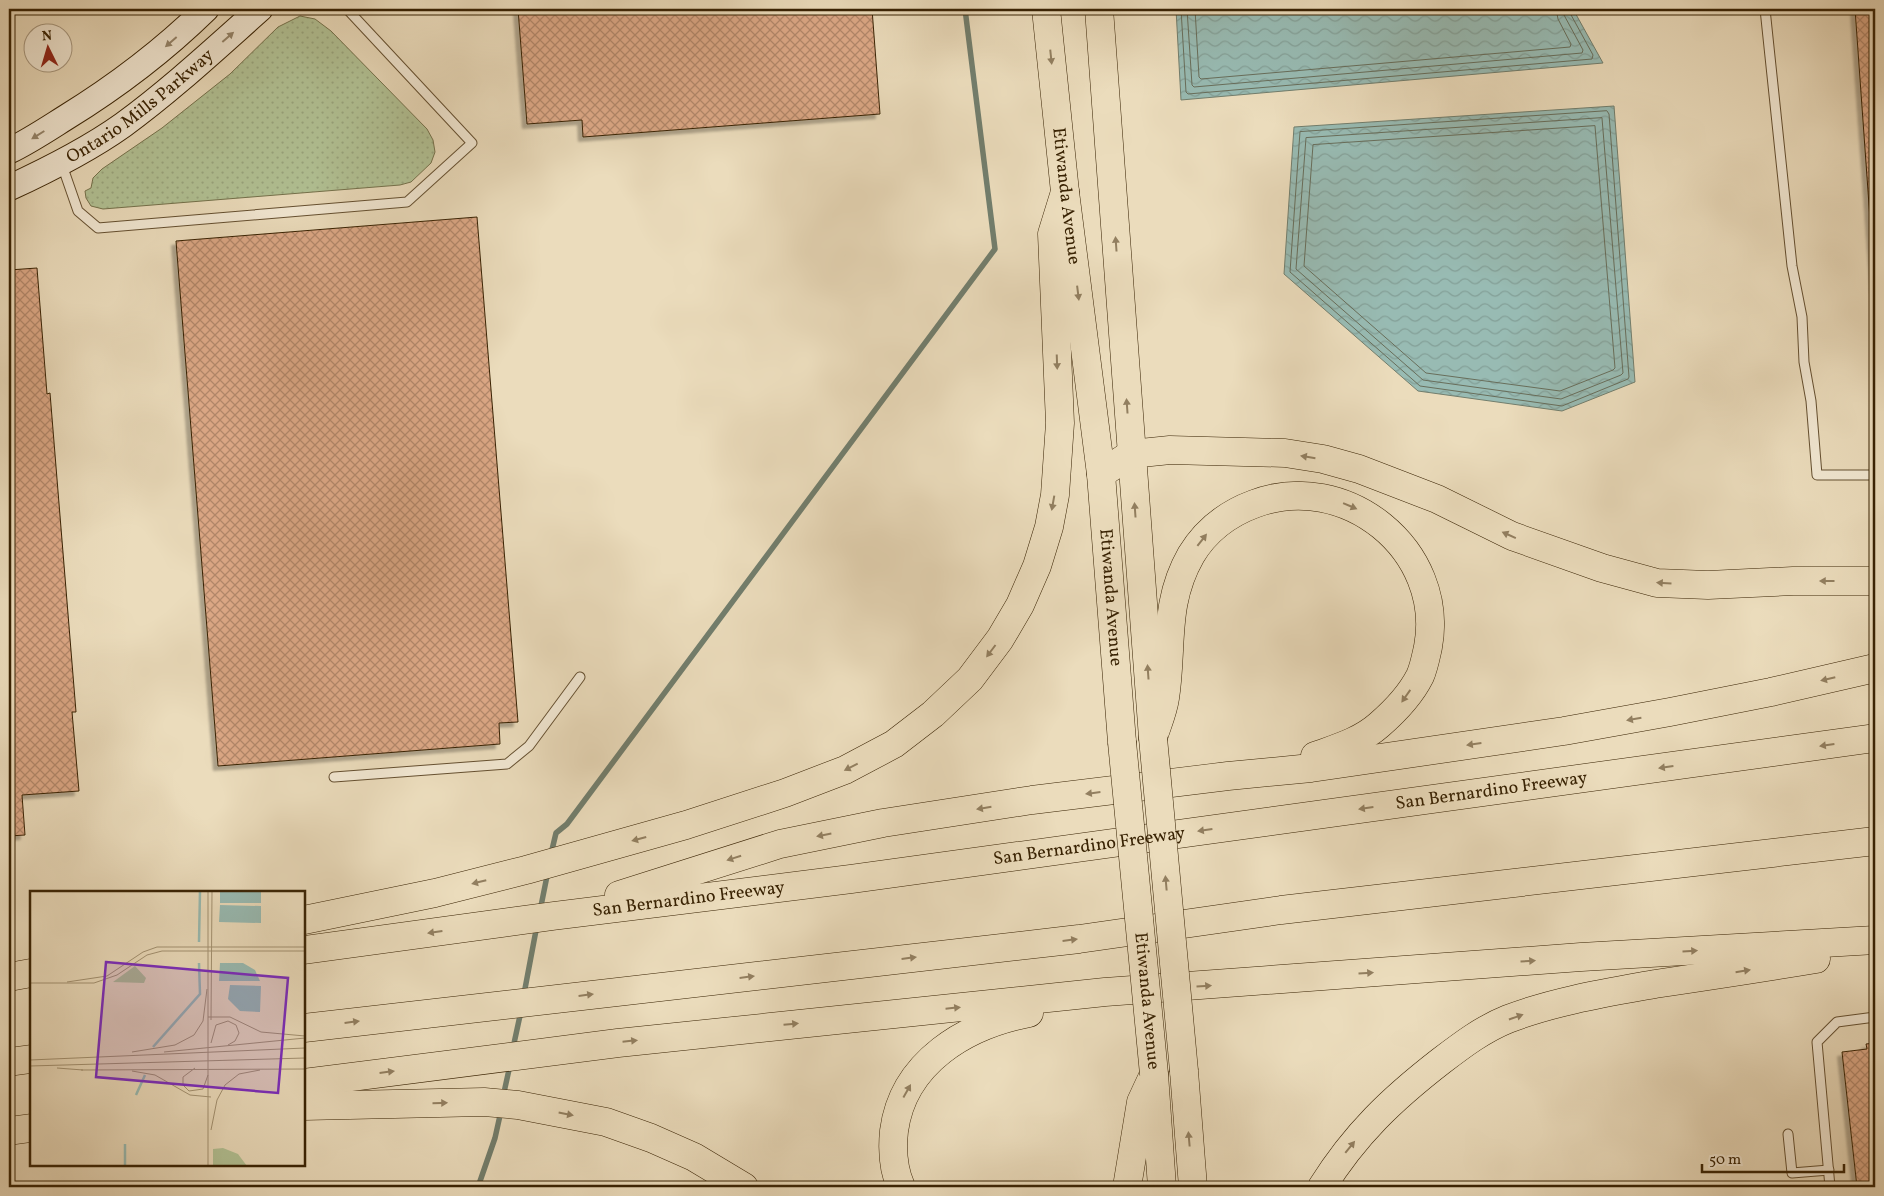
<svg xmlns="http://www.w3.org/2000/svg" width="1884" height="1196" font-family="Vollkorn,serif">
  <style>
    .grass { fill: url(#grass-dots); stroke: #75724c }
    .water { fill: url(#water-waves); stroke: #727e6d }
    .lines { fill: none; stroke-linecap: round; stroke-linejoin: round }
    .shore { stroke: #686e5b; stroke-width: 1 }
    .stream { stroke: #727e6d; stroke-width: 5.5 }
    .building { fill: url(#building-cross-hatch); stroke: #382203; filter: url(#shadow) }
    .lane-casing { stroke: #655031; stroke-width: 11 }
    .secondary-casing { stroke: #382203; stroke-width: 27 }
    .primary-casing { stroke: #382203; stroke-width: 29 }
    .highway-casing { stroke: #382203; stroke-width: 29 }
    .lane { stroke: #f2e8d3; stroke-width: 9 }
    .secondary { stroke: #f2e8d3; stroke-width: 25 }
    .primary { stroke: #ebdcbc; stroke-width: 28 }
    .highway { stroke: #ebdcbc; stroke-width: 28 }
    .primary-bridge-casing { stroke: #382203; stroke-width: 29; stroke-linecap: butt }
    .primary-bridge { stroke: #ebdcbc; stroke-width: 28 }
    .oneway { fill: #95856b }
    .oneway2 { fill: #927f60 }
    .labels { text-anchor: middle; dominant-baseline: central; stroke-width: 4.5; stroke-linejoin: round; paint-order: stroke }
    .street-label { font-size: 18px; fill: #382203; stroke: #f2e8d3 }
    .inset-river { fill: none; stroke: #98bbb3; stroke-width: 2.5 }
    .inset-road { fill: none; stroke: #a39272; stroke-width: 1 }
    .view { fill: #7b2cbf; fill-opacity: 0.15; stroke: #7b2cbf; stroke-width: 2.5 }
    .inset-edge { fill: none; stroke: #382203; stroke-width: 2.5 }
  </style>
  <defs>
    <pattern id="grass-dots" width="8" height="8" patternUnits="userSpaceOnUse" patternTransform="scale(1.25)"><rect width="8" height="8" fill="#b2c295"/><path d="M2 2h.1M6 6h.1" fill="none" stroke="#9aa67f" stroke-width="1.8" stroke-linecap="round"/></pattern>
    <pattern id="water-waves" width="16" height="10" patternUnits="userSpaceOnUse" patternTransform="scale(1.25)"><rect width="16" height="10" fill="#98bbb3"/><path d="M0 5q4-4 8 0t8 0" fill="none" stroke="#84a098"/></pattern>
    <pattern id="building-cross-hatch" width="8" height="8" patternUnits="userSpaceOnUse" patternTransform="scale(1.25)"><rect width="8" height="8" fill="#dca886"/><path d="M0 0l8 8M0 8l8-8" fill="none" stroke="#b3886b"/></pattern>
    <filter id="shadow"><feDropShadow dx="-4.5" dy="4.5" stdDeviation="1" flood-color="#0004"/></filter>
  </defs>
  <rect width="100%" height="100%" fill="#ebdcbc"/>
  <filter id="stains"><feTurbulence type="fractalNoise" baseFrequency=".004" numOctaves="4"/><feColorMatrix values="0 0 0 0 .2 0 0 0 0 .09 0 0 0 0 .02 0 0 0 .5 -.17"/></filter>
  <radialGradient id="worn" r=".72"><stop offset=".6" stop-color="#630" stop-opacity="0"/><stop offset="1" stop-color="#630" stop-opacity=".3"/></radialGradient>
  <!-- grass -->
  <path class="grass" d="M300,16L315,19L331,31L427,129L433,140L435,152L431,163L411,182L400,185L103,209L91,206L86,198L85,191L91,188L93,178L102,169L162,128L230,74L278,27Z"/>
  <!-- water -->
  <g class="water">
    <path d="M1176,9H1573L1603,63L1181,100Z"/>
    <path d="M1614,106L1635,382L1562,411L1418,391L1284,274L1294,127Z"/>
  </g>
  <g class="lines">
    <!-- shore -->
    <g class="shore">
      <path d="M1181,9L1186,92L1188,94L1592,59L1593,55L1570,13L1569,9"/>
      <path d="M1187,9L1192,85L1194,87L1582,53L1583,50L1564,15L1563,9"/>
      <path d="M1195,9L1199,77L1201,79L1570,47L1571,44L1558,19L1556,9"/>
      <path d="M1607,111L1609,114L1629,377L1628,379L1562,406L1420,386L1290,272L1300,132Z"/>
      <path d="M1602,118L1623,373L1621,375L1561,399L1423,380L1296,269L1306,138Z"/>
      <path d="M1595,126L1615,368L1613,370L1560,391L1426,373L1304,266L1313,145Z"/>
    </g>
    <!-- stream -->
    <g class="stream">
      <path d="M551,854L556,833L567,824L995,249L965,9"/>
      <path d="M540,911L548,871"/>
      <path d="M524,994L537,925"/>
      <path d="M513,1048L521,1011"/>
      <path d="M503,1097L510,1065"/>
      <path d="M478,1187L495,1138L501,1111"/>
    </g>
  </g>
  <!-- building -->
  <g class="building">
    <path d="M518,9H872L880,114L583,137L582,120L527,124Z"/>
    <path d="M1855,9H1875V289Z"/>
    <path d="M477,217L518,722L499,723L500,744L218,766L176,241Z"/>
    <path d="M37,268L47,394L50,393L76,712H72L79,791L22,795L25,835L9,836V270Z"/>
    <path d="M1875,1043V1187H1857L1842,1052L1867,1049L1866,1044Z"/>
  </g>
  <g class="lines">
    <defs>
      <g id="lane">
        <path d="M1765,9L1792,266L1802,317L1804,362L1811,401L1817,475H1875"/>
        <path d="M62,165L78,211L98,228L407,202L472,143L347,9"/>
        <path d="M334,777L507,764L529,746L580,677"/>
        <path d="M1788,1134L1792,1173L1829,1170"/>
        <path d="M1830,1187L1817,1042L1837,1022L1875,1017"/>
      </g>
      <g id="secondary">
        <path d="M9,151C28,142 46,130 65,118C117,86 162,52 206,9"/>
        <path id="s1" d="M9,188C48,170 88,150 123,125C171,90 216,48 260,9"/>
      </g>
      <g id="primary">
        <path id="s2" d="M1046,9L1065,192L1101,474L1122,742"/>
        <path d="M1099,9L1153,738"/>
        <path d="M1184,1071L1193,1187"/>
        <path d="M1154,1074L1162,1187"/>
      </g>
      <g id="highway">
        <path d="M1101,474L1131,454L1170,450L1285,453L1323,459L1359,469L1437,499L1512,536L1602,568L1657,583L1708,585L1793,581H1875"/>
        <path d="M1153,738C1157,725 1163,712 1165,698C1173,647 1163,604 1191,555C1206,530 1227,514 1254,504C1345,469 1446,550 1428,647C1426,656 1424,667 1420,676C1411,694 1394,712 1379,725C1361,741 1337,748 1315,756"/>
        <path d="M619,895L780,844L883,823L1032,800L1228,776L1311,768L1564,731L1670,712L1771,692L1875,668"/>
        <path d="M304,920L435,893L526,870L686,825L785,793L845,770L894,744L933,714L970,679L1000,639L1020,605L1037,566L1049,527L1055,495L1060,423L1052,234L1065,192"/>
        <path id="s3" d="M304,950L553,916L851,879L1875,738"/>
        <path d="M9,977L31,973"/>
        <path d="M304,1028L1079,939L1281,910L1875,841"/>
        <path d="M9,1062L31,1059"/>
        <path d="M304,1083L618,1043L1105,992L1581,957L1875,940"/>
        <path d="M304,1106L484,1102L518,1105L606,1122L651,1138L694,1157L744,1187"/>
        <path d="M9,1131L31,1128"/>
        <path d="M901,1187C893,1169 892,1150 894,1131C903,1062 966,1025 1029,1013"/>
        <path d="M1127,1187L1141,1102L1154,1074"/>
        <path d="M1322,1187C1355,1134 1392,1099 1441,1061C1462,1045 1483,1029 1508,1019C1555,1001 1605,993 1655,984C1709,976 1762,968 1816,959"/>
      </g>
    </defs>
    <!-- lane casing -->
    <use href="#lane" class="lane-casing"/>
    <!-- secondary casing -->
    <use href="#secondary" class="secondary-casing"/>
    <!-- primary casing -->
    <use href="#primary" class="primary-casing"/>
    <!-- highway casing -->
    <use href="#highway" class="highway-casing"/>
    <!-- lane -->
    <use href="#lane" class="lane"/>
    <!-- secondary -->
    <use href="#secondary" class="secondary"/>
    <!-- primary -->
    <use href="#primary" class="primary"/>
    <!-- highway -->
    <use href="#highway" class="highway"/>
    <defs>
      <g id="primary-bridge">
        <path d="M1153,738L1184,1071"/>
        <path id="s4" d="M1122,742L1154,1074"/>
      </g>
    </defs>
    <!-- primary-bridge casing -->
    <use href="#primary-bridge" class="primary-bridge-casing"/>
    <!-- primary-bridge -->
    <use href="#primary-bridge" class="primary-bridge"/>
  </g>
  <!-- one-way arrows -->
  <defs><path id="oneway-solid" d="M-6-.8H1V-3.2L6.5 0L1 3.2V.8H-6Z" transform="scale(1.25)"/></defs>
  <g class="oneway">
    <use href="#oneway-solid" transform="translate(228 37) rotate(-41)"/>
    <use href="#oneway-solid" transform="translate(171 42) rotate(139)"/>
    <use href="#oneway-solid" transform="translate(38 135) rotate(148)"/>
  </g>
  <g class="oneway2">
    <use href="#oneway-solid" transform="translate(1051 57) rotate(84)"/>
    <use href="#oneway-solid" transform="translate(1116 244) rotate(-94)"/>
    <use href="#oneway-solid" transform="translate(1078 293) rotate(83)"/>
    <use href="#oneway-solid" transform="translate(1057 362) rotate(88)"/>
    <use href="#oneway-solid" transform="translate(1127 406) rotate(-94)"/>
    <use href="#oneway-solid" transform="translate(1308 457) rotate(-171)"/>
    <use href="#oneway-solid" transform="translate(1053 503) rotate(100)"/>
    <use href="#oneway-solid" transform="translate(1350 506) rotate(23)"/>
    <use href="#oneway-solid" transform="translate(1135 510) rotate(-94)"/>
    <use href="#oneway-solid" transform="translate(1509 535) rotate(-156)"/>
    <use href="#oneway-solid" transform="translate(1202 540) rotate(-52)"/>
    <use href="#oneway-solid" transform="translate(1827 581) rotate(-180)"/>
    <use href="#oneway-solid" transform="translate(1664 583) rotate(-176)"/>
    <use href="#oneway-solid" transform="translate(991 651) rotate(127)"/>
    <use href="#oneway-solid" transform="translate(1148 672) rotate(-94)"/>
    <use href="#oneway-solid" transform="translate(1828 679) rotate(167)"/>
    <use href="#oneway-solid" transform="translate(1406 696) rotate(125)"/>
    <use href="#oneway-solid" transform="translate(1634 719) rotate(170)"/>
    <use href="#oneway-solid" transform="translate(1474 744) rotate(172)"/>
    <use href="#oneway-solid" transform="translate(1827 745) rotate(172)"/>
    <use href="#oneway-solid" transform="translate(851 767) rotate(153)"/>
    <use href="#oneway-solid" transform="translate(1666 767) rotate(172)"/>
    <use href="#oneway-solid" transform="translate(1093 793) rotate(173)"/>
    <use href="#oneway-solid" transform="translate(984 808) rotate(171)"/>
    <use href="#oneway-solid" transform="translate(1366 808) rotate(172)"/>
    <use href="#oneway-solid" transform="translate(1205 830) rotate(172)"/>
    <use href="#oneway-solid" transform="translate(824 835) rotate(169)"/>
    <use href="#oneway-solid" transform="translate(639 839) rotate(165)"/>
    <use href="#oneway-solid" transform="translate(734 858) rotate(162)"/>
    <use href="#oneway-solid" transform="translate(479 882) rotate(166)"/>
    <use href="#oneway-solid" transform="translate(1166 883) rotate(-95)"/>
    <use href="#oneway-solid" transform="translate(435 932) rotate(172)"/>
    <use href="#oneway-solid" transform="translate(1070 940) rotate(-7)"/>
    <use href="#oneway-solid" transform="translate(1690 951) rotate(-3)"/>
    <use href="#oneway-solid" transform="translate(909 958) rotate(-7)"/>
    <use href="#oneway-solid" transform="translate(1528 961) rotate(-4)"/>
    <use href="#oneway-solid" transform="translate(1743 971) rotate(-9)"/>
    <use href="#oneway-solid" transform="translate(1366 973) rotate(-4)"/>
    <use href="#oneway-solid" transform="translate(747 977) rotate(-7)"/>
    <use href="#oneway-solid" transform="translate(1204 986) rotate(-4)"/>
    <use href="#oneway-solid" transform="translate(586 995) rotate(-7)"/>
    <use href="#oneway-solid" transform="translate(953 1008) rotate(-6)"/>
    <use href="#oneway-solid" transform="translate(1516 1017) rotate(-19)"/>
    <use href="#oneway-solid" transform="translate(352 1022) rotate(-7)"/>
    <use href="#oneway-solid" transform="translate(791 1024) rotate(-5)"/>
    <use href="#oneway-solid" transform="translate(630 1041) rotate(-6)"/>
    <use href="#oneway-solid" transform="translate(387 1072) rotate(-7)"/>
    <use href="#oneway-solid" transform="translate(907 1091) rotate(-61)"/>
    <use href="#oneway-solid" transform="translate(440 1103) rotate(-1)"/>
    <use href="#oneway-solid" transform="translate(566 1114) rotate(11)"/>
    <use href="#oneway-solid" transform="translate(1189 1139) rotate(-95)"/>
    <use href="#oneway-solid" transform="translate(1350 1147) rotate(-51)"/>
  </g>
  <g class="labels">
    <!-- street labels -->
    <g class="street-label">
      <text stroke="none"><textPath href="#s1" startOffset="155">Ontario Mills Parkway</textPath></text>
      <text stroke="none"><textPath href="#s2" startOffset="188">Etiwanda Avenue</textPath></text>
      <text stroke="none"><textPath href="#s2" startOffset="592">Etiwanda Avenue</textPath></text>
      <text stroke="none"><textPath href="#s3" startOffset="1198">San Bernardino Freeway</textPath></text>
      <text stroke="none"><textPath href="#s3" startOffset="792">San Bernardino Freeway</textPath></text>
      <text stroke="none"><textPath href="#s3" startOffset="388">San Bernardino Freeway</textPath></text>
      <text stroke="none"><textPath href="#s4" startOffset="260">Etiwanda Avenue</textPath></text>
    </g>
  </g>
  <!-- overview -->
  <g transform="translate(30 891)">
    <rect width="275" height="275" fill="#ebdcbc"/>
    <path d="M105,75L116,87L114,92L83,91ZM193,257L208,263L217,275H183V258Z" fill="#b2c295"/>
    <path d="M190,0H231V12H190ZM190,14L231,15V32L189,31ZM190,72H213L225,79L230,90H189ZM200,94L231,95L230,121L210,120L198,108Z" fill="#98bbb3"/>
    <path class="inset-river" d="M169,51L170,0M123,156L170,103L169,72M106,204L115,184M95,253V275"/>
    <path class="inset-road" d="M37,91L77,85L113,61L127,56H275M0,92H64L87,84L117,64L132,60H275M178,126H200L231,141L275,145M181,129L182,0M181,152L186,134L198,130L206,134L209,142L205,150L198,154M102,161L145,154L164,144L173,130L177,98M134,161L275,147M0,169L275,157M0,175L275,167M27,177L53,179M165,177L153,186V194L159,200L173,198L178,184M51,179L275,178M102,180L125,184L160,204L181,206M181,239L187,209L195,194L209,183L230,179M178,275V0"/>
    <path class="view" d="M76,71L258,87L248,202L66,186Z"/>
    <rect width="275" height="275" class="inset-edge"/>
  </g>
  <!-- margin -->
  <rect width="1884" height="1196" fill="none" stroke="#ebdcbc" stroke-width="30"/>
  <rect x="10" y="10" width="1864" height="1176" fill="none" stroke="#382203" stroke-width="2.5"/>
  <rect x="15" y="15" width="1854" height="1166" fill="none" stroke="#382203"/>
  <!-- north arrow -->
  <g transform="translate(48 48) rotate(355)"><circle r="24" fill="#f2e8d3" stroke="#a89980"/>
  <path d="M0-4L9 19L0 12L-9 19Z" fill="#8f2418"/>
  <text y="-8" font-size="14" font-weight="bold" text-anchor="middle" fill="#382203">N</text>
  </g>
  <!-- scale -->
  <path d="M1702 1164v8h142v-8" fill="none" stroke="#382203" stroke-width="2.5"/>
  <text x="1709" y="1164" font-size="15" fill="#382203" stroke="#f2e8d3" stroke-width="4" paint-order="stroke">50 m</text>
  <rect width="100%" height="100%" filter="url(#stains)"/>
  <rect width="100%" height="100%" fill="url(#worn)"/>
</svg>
